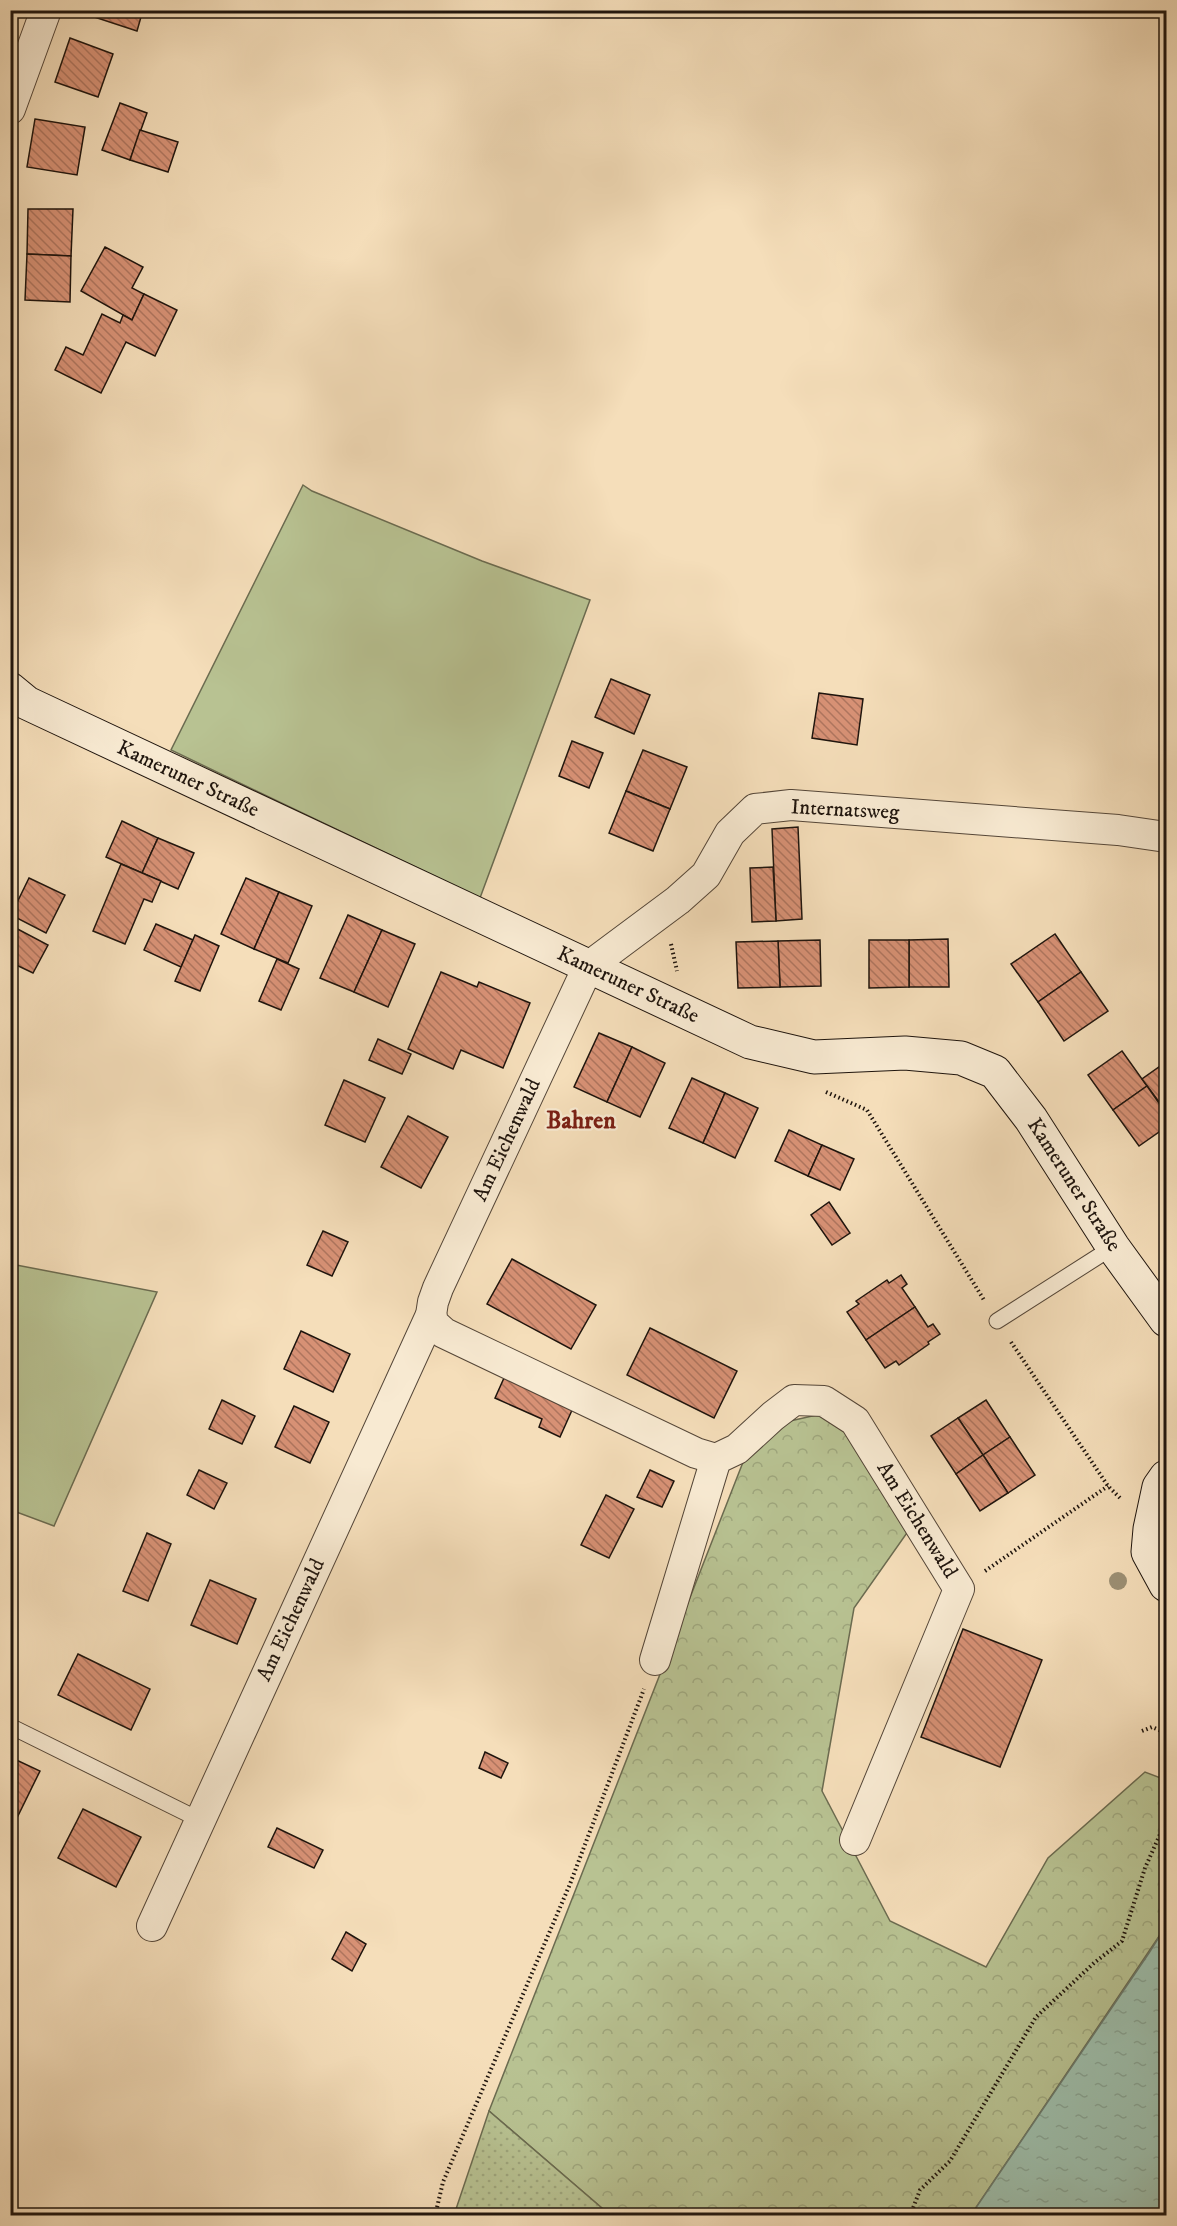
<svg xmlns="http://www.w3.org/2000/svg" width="1177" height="2226" font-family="'IM FELL DW Pica',serif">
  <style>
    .grass { fill: #b8c292; stroke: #6b6b50; stroke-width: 1.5 }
    .forest { fill: url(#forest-crowns); stroke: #6b6b50; stroke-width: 1.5 }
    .garden { fill: url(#garden-dots); stroke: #6b6b50; stroke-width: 1.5 }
    .water { fill: url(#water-ripples); stroke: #6a796b; stroke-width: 1.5 }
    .building { fill: url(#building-back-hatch); stroke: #1e140d; stroke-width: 1.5 }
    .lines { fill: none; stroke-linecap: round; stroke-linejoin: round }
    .lane-casing { stroke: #544638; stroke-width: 17 }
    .street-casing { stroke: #544638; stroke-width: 32 }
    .secondary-casing { stroke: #1e140d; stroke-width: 35 }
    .path { stroke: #1e140d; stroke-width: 4; stroke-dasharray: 1.5 3; stroke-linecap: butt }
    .lane { stroke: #f8ead2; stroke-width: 15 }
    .street { stroke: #f8ead2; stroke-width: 30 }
    .secondary { stroke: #f8ead2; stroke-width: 33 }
    .tree { fill: #9c9075 }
    .labels { text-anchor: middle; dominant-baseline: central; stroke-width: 4.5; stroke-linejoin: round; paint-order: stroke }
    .street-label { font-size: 21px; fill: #1e140d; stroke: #f8ead2 }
    .quarter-label { font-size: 24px; font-weight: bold; fill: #7a1f14; stroke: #f8ead2 }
  </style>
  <defs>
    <pattern id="forest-crowns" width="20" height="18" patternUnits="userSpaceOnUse" patternTransform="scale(1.5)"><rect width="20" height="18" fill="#b8c292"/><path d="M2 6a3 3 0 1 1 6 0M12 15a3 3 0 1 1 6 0" fill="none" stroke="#9ea67d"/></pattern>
    <pattern id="garden-dots" width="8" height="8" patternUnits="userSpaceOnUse" patternTransform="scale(1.5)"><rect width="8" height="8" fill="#b8c292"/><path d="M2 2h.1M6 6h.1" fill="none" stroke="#9ea67d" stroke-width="1.8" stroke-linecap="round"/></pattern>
    <pattern id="water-ripples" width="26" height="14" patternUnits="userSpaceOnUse" patternTransform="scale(1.5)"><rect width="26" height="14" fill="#9dbdaa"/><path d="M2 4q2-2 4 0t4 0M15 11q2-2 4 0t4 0" fill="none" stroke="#87a291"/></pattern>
    <pattern id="building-back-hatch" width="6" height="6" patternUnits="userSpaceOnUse" patternTransform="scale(1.5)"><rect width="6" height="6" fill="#d79175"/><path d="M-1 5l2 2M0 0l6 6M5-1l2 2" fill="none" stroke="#ae755e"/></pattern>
  </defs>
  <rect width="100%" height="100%" fill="#f5deba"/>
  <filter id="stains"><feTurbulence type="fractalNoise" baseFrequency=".00333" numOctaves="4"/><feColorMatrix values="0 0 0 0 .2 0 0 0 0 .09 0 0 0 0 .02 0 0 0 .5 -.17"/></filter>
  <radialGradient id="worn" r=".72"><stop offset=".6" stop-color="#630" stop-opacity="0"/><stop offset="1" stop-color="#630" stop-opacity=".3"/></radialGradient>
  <!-- grass -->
  <g class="grass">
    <path d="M303,485L312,491L482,561L590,600L480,898L171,750Z"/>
    <path d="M11,1264L157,1292L54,1526L11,1510Z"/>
  </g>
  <!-- forest -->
  <path class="forest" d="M821,1414L852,1438L909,1530L854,1608L822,1791L890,1921L986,1967L1048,1858L1145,1772L1166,1780V1926L971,2215H610L489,2111L747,1452L790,1421Z"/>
  <!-- garden -->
  <path class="garden" d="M489,2111L610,2215H454Z"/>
  <!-- water -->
  <path class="water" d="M1166,1926V2215H971L1149,1953Z"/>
  <!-- building -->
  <g class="building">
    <path d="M82,10H143L137,31L82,13Z"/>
    <path d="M70,38L113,54L98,97L55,82Z"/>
    <path d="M120,103L147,113L130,160L102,150Z"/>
    <path d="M35,119L85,127L77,175L27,167Z"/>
    <path d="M140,130L178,142L168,172L130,160Z"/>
    <path d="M28,209H73L71,256L27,254Z"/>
    <path d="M105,247L143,267L132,288L144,294L132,320L81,291Z"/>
    <path d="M27,254L71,256L70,302L25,300Z"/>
    <path d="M144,294L177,310L155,356L126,342L101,393L55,370L66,347L83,355L102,314L120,323L123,315L132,320Z"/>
    <path d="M611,679L650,695L634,734L595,717Z"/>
    <path d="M819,693L863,699L857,745L812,738Z"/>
    <path d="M572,741L603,753L589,788L559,776Z"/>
    <path d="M643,750L687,767L670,809L626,791Z"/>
    <path d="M626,791L670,809L653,851L609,833Z"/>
    <path d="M122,821L158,838L142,873L106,857Z"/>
    <path d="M798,827L802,919L776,921L772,829Z"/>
    <path d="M158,838L194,853L178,889L142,873Z"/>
    <path d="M121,864L161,881L152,902L144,899L125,944L93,931Z"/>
    <path d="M773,867L776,921L752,922L750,868Z"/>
    <path d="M29,878L65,895L46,933L11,915Z"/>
    <path d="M246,878L279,892L254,949L221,934Z"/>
    <path d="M279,892L312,906L288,963L254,949Z"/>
    <path d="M348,915L382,930L354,992L320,978Z"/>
    <path d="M156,924L193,940L181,967L144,950Z"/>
    <path d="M10,925L48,945L33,973L10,962Z"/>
    <path d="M382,930L415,944L388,1007L354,992Z"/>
    <path d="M1055,934L1081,972L1038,1002L1011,964Z"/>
    <path d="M195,935L219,946L200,991L175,981Z"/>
    <path d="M948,939L949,987H909V940Z"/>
    <path d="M820,940L821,986L780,987L778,941Z"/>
    <path d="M869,940H909V987L869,988Z"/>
    <path d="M778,941L780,987L738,988L736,942Z"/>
    <path d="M277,959L299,969L281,1010L259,1001Z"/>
    <path d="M441,972L477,987L479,982L530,1003L503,1068L461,1050L453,1069L408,1049Z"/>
    <path d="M1081,972L1108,1011L1064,1041L1038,1002Z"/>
    <path d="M599,1033L632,1047L607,1102L574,1087Z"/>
    <path d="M378,1039L411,1054L402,1074L369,1060Z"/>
    <path d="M632,1047L665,1063L640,1117L607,1102Z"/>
    <path d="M1122,1051L1147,1086L1113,1110L1088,1075Z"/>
    <path d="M1166,1062V1109L1165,1110L1142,1079Z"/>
    <path d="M692,1078L725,1093L703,1143L669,1128Z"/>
    <path d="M344,1080L385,1098L365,1142L325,1125Z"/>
    <path d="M1147,1086L1166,1113V1127L1139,1146L1113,1110Z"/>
    <path d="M725,1093L758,1108L735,1158L703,1143Z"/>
    <path d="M408,1116L448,1137L421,1188L381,1167Z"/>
    <path d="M789,1130L822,1145L808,1176L775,1161Z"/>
    <path d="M822,1145L854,1159L840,1190L808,1176Z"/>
    <path d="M1166,1176V1189L1160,1181Z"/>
    <path d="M829,1202L850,1233L832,1245L811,1215Z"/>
    <path d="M323,1231L348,1242L332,1276L307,1265Z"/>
    <path d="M512,1259L596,1305L571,1349L487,1304Z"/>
    <path d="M901,1275L907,1284L902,1288L915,1307L866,1340L847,1312L859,1304L856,1301L887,1280L889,1283Z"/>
    <path d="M915,1307L928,1327L933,1324L940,1334L928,1342L929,1344L899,1365L896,1361L885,1368L866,1340Z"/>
    <path d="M650,1328L737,1371L714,1418L627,1375Z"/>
    <path d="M301,1331L350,1354L333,1392L284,1369Z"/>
    <path d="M504,1378L573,1408L560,1437L539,1427L542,1419L495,1398Z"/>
    <path d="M222,1400L255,1416L242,1444L209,1429Z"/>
    <path d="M986,1400L1010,1437L983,1455L958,1418Z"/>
    <path d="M294,1406L329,1422L310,1463L275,1447Z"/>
    <path d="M958,1418L983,1455L956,1474L931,1436Z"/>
    <path d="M1010,1437L1035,1475L1008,1493L983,1455Z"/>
    <path d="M983,1455L1008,1493L980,1511L956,1474Z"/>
    <path d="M199,1470L227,1483L214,1509L187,1495Z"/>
    <path d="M650,1470L674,1481L662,1507L637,1497Z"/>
    <path d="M606,1495L634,1509L609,1558L581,1545Z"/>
    <path d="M147,1533L171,1544L148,1601L123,1591Z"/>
    <path d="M210,1580L256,1599L237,1644L191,1625Z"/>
    <path d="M963,1629L1042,1660L1000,1767L921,1737Z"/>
    <path d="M78,1654L150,1689L131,1730L58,1695Z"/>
    <path d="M485,1752L508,1763L501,1778L479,1768Z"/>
    <path d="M10,1757L40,1771L12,1828L10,1827Z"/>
    <path d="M83,1809L141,1837L116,1887L58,1858Z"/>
    <path d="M277,1828L323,1850L314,1868L268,1847Z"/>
    <path d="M346,1932L366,1944L352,1971L332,1959Z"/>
  </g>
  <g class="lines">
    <defs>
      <g id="lane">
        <path d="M997,1321L1113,1247"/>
        <path d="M10,1726L200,1820"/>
      </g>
      <g id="street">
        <path d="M10,109L46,10"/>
        <path d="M431,1315L434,1324L444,1333L696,1453L716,1459"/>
        <path d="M655,1660L716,1459L737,1449L773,1416L794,1400L824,1401L855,1421L959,1589L855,1840"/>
        <path d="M152,1926L431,1315L433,1302L438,1288L588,967L678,900L706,875L730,833L755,809L791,805L1118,830L1166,837"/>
      </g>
      <g id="secondary">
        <path d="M10,689L27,703L750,1042L814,1057L905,1053L961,1058L995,1072L1031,1119L1113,1247L1166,1320"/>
        <path d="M1166,1477L1159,1487L1150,1529L1148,1552L1166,1585"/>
      </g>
    </defs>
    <!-- lane casing -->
    <use href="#lane" class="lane-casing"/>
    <!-- street casing -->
    <use href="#street" class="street-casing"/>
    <!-- secondary casing -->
    <use href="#secondary" class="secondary-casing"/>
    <!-- path -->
    <g class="path">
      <path d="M671,944L677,971"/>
      <path d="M826,1092L867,1110L984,1300"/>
      <path d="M1011,1342L1108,1486L1122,1500"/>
      <path d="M985,1571L1108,1486"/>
      <path d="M1142,1731L1152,1727L1166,1733"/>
      <path d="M435,2216L443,2182L570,1884L644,1689"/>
      <path d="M910,2216L920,2190L950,2161L1036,2017L1094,1963L1122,1941L1145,1868L1166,1821"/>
    </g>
    <!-- lane -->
    <use href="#lane" class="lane"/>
    <!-- street -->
    <use href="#street" class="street"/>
    <!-- secondary -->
    <use href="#secondary" class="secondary"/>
  </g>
  <!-- trees -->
  <circle class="tree" cx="1118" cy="1581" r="9"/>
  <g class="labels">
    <!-- street labels -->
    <g class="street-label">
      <text transform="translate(188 779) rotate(25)">Kameruner Straße</text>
      <text transform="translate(845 810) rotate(3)">Internatsweg</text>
      <text transform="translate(628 985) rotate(25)">Kameruner Straße</text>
      <text transform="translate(507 1140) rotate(-65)">Am Eichenwald</text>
      <text transform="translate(1074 1185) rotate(57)">Kameruner Straße</text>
      <text transform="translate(917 1520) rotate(58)">Am Eichenwald</text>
      <text transform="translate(291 1620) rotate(-65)">Am Eichenwald</text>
    </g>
    <!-- quarter labels -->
    <g class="quarter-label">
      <text x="581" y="1121">Bahren</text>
    </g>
  </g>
  <!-- margin -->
  <rect width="1177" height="2226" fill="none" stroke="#f5deba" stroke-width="36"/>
  <rect x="12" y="12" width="1153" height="2202" fill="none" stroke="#1e140d" stroke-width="3"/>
  <rect x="18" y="18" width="1141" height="2190" fill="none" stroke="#1e140d" stroke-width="1.5"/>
  <rect width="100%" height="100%" filter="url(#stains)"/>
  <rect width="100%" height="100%" fill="url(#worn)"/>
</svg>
